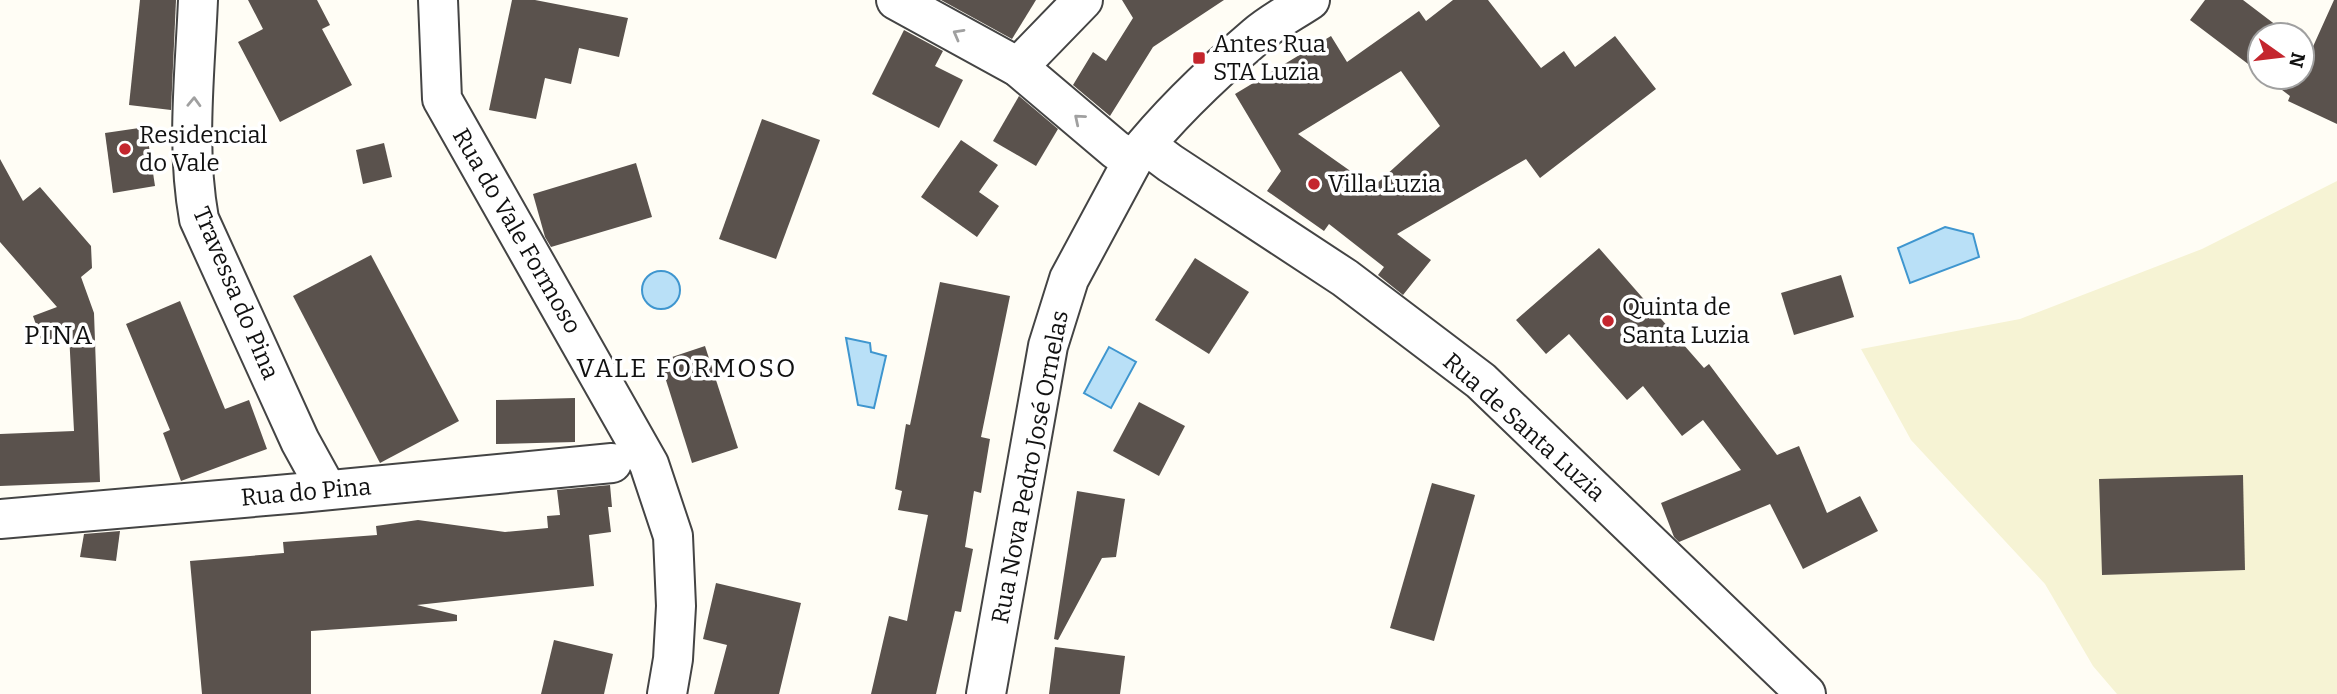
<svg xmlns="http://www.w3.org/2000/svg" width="2337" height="694" font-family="Bitter,serif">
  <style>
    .farmland { fill: #f6f3d4 }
    .water { fill: #b9e0f7; stroke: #3f96cf; stroke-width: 2 }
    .building { fill: #5a524d; fill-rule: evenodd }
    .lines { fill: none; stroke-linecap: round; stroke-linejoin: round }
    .minor-casing { stroke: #444; stroke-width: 42 }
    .minor { stroke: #fff; stroke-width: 38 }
    .oneway { stroke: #a0a0a0 }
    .poi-dot { fill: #c4262e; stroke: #fff; stroke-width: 2.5 }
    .labels { text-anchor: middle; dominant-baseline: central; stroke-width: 7; stroke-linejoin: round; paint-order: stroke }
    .poi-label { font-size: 24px; fill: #111; stroke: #fff; text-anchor: start }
    .street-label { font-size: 24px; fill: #111; stroke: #fff }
    .neighbourhood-label { font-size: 26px; letter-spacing: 2px; fill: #111; stroke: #fff }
  </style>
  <rect width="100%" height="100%" fill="#fffdf5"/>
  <!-- farmland -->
  <path class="farmland" d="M2337,181V694H2117L2093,666L2045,584L1911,440L1861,349L2020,319L2202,249Z"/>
  <!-- water -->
  <g class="water">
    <path d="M1945,227L1973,234L1979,257L1910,283L1898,248Z"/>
    <circle cx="661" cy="290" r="19"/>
    <path d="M846,338L870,343L871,352L886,356L874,408L858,405Z"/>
    <path d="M1109,347L1136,362L1111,408L1084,393Z"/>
  </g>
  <!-- building -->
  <g class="building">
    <path d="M140,0H176L171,110L129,105Z"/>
    <path d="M248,0H317L330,25L322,29L352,85L280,122L238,42L263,29Z"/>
    <path d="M512,0H535L628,18L619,57L579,48L571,84L545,78L536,119L489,110Z"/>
    <path d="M941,0H1036L1012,39Z"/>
    <path d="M1122,0H1224L1153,47L1110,116L1073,85L1093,52L1106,61L1133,18Z"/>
    <path d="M1453,0H1488L1541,68L1564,51L1575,67L1615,36L1656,89L1540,178L1526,159L1397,234L1431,260L1403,295L1378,275L1384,267L1329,224L1324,231L1267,191L1281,171L1235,94L1331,36L1347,62L1419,11L1426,21ZM1401,71L1440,126L1373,187L1298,134Z"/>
    <path d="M2205,0H2243L2289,35H2260V73L2190,20Z"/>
    <path d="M2334,0H2337V124L2288,101L2290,96L2265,77H2302V44L2311,51Z"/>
    <path d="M904,30L943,51L935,66L963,80L939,128L872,94Z"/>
    <path d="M1019,96L1058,129L1036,166L993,141Z"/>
    <path d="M762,119L820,140L776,259L719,239Z"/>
    <path d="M146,127L155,186L113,193L105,133Z"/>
    <path d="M961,140L998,165L979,192L999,206L977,237L921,197Z"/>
    <path d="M384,143L392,177L363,184L356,150Z"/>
    <path d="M0,159L23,201L40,187L91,246L92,268L81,277L94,313L100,482L0,486V434L74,431L69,333L42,342L33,316L57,307L0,242Z"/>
    <path d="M636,163L652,217L551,247L545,237L533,194Z"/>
    <path d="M1599,248L1704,368L1709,364L1777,455L1799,446L1827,513L1860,496L1878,531L1803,569L1770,504L1679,542L1674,537L1661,503L1741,470L1703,420L1682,436L1643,386L1627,400L1569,334L1546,354L1516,320Z"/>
    <path d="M371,255L459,421L380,463L293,296Z"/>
    <path d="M1195,258L1249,292L1209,354L1155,320Z"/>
    <path d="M1841,275L1854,317L1794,335L1781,293Z"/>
    <path d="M940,282L1010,296L981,437L990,439L981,493L974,491L965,547L973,549L961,612L955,611L936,694H871L889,616L907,621L928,515L898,510L902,491L895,489L906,424L910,425Z"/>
    <path d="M180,301L225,409L249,400L267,449L181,481L163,433L170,430L126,324Z"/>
    <path d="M705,346L738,448L692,463L660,361Z"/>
    <path d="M575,398V442L496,444V400Z"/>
    <path d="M1139,402L1185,426L1159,476L1113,451Z"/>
    <path d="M2243,475L2245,570L2102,575L2099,479Z"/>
    <path d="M1432,483L1475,495L1434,641L1390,628Z"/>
    <path d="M610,485L612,507H608L611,532L589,535L594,586L417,605L457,615V621L311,631V694H202L190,561L284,553L283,542L377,535L376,526L418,520L505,532L548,528L547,516L560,515L557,490Z"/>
    <path d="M1077,491L1125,499L1116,557L1102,558L1058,640L1054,639Z"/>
    <path d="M120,531L116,561L80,557L84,534Z"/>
    <path d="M716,583L801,603L779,694H714L727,645L703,639Z"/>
    <path d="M554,640L613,654L604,694H541Z"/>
    <path d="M1055,647L1125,656L1120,694H1049Z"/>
  </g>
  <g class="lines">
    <defs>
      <g id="minor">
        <path d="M198,0C195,73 186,147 199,219L300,441L327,490"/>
        <path d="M438,0L442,99L649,464L673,536L676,606L673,659L667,694"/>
        <path d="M896,0L1018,67L1116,150L1133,160"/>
        <path d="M1018,67L1083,0"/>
        <path d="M1146,145L1170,163L1345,278L1481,381L1806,694"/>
        <path d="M0,519L300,493L612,463"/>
        <path d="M986,694L1048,346L1069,279L1133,160C1166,118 1215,71 1256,36C1272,22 1292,12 1310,0"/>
      </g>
    </defs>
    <!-- minor casing -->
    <use href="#minor" class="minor-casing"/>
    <!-- minor -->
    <use href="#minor" class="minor"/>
  </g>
  <!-- one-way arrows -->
  <defs><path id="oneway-chevron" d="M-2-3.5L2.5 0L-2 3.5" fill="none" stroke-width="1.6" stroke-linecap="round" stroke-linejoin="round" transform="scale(1.75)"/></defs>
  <g class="oneway">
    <use href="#oneway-chevron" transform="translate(958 34) rotate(-151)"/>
    <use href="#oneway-chevron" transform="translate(194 102) rotate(-88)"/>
    <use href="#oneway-chevron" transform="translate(1079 119) rotate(-140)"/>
  </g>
  <!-- markers -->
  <g class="poi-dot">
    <rect x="1192" y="51" width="14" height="14" rx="3.5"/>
    <circle cx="125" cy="149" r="7"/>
    <circle cx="1314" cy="184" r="7"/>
    <circle cx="1608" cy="321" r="7"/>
  </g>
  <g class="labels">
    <!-- poi labels -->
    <g class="poi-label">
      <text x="1213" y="44">Antes Rua<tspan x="1213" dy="28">STA Luzia</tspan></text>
      <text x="139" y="135">Residencial<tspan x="139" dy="28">do Vale</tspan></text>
      <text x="1328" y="184">Villa Luzia</text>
      <text x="1622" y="307">Quinta de<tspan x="1622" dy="28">Santa Luzia</tspan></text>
    </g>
    <!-- street labels -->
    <g class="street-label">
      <text transform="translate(517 231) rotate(60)">Rua do Vale Formoso</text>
      <text transform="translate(236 293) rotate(67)">Travessa do Pina</text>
      <text transform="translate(1524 427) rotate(42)">Rua de Santa Luzia</text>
      <text transform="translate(1030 467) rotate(-79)">Rua Nova Pedro José Ornelas</text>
      <text transform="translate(306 492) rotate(-5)">Rua do Pina</text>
    </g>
    <!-- neighbourhood labels -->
    <g class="neighbourhood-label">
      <text x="59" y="335">PINA</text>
      <text x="687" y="368">VALE FORMOSO</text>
    </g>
  </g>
  <!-- north arrow -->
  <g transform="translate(2281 56) rotate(104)"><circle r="33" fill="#ffffff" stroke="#a0a0a0" stroke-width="2"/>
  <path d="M0-5L12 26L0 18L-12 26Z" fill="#c4262e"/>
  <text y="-10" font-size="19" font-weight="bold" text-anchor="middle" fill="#111111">N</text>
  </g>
</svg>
